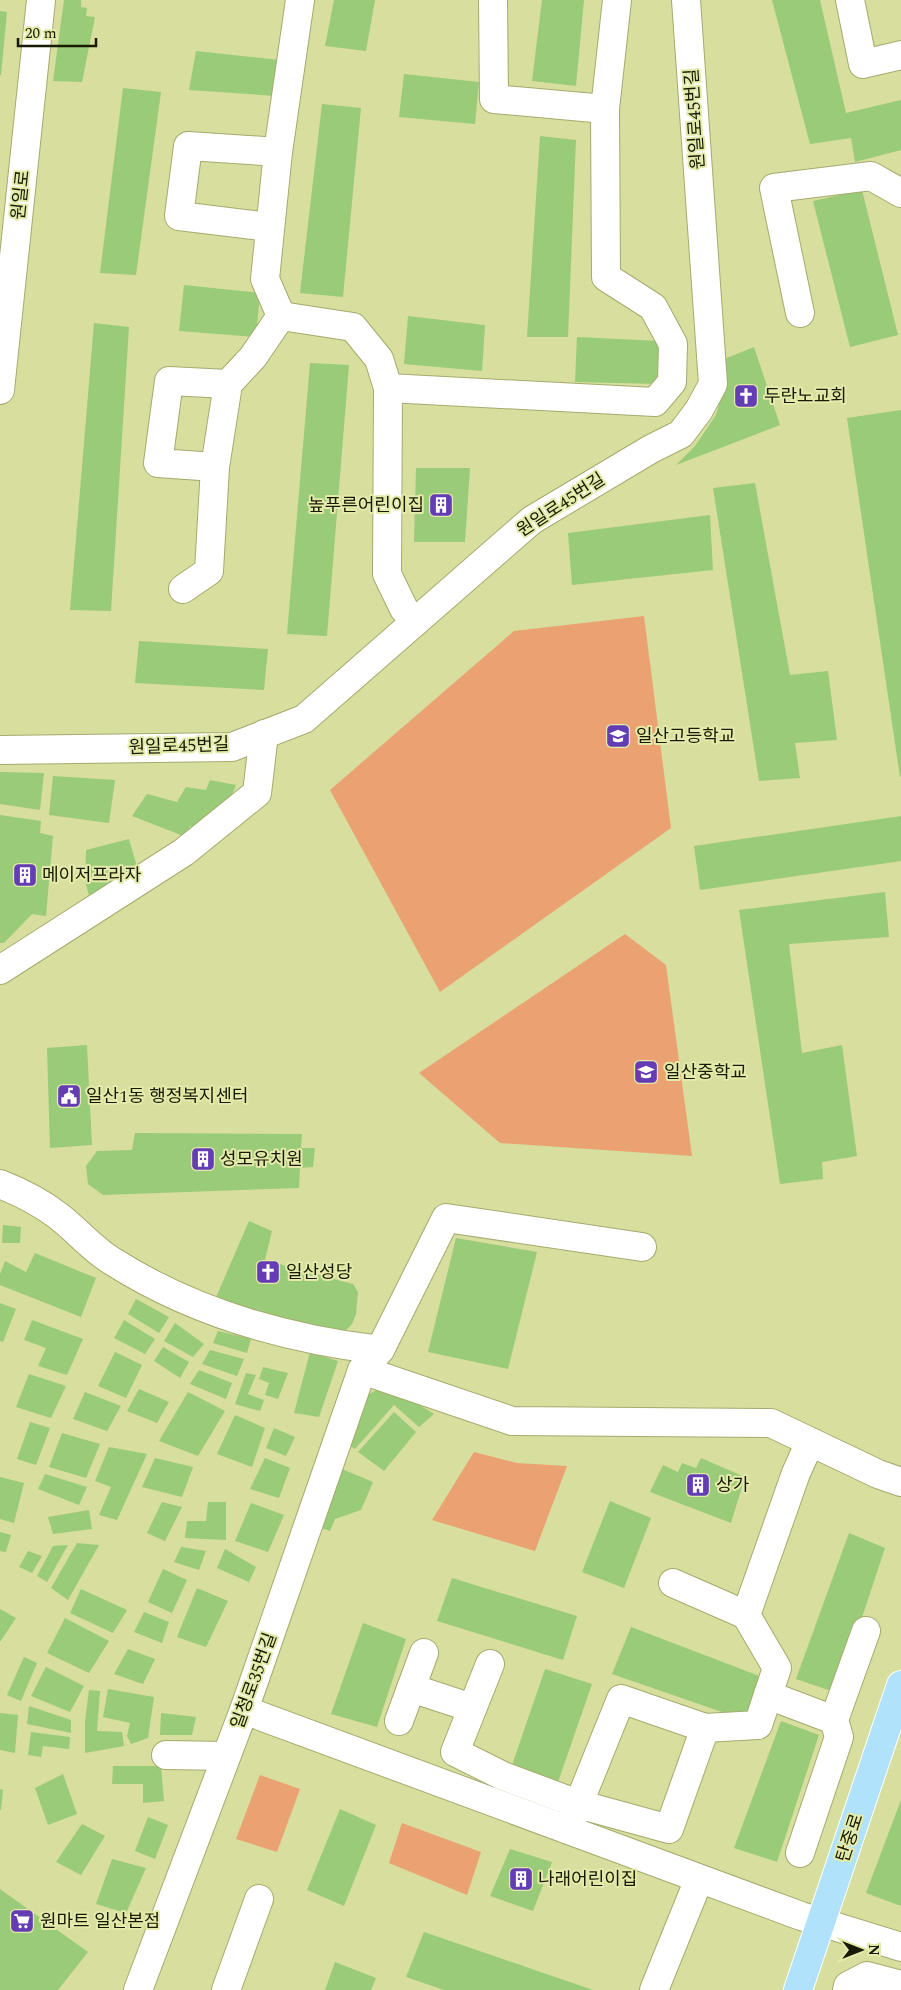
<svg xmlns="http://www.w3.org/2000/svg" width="901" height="1990" font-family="Spectral,'Noto Sans KR',serif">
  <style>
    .green { fill: #eba272 }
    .building { fill: #9acb78 }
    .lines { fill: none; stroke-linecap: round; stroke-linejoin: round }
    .minor-casing { stroke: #a5ab6d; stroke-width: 30 }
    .major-casing { stroke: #fff; stroke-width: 30 }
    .minor { stroke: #fff; stroke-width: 28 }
    .major { stroke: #b0e2fc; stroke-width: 28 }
    .labels { text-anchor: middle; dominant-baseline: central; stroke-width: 4; stroke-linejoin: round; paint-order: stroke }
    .street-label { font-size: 18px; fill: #181a02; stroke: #e4ebaa }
    .poi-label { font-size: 18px; fill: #181a02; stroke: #e4ebaa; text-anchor: start }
  </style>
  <rect width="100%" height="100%" fill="#d7de9e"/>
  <!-- green -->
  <g class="green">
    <path d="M644,616L671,828L440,992L330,790L514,631Z"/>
    <path d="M625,934L666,965L692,1156L500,1143L419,1073Z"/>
    <path d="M474,1452L517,1463L567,1466L535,1551L432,1520Z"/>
    <path d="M260,1775L300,1789L277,1852L236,1839Z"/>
    <path d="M402,1823L481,1852L467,1895L389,1863Z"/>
  </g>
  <!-- building -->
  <g class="building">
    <path d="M64,0H81V7L87,8L86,16L95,17L82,82L53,81Z"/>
    <path d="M334,0H375L366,51L325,46Z"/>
    <path d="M542,0H584L576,86L532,81Z"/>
    <path d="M772,0H820L846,113L901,100V150L855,162L851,138L810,144Z"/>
    <path d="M0,11L7,12L1,75H0Z"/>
    <path d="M196,51L280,60L276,96L189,90Z"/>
    <path d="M404,74L479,82L475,124L399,117Z"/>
    <path d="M123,88L161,92L136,275L100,273Z"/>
    <path d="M322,104L361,108L343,297L300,293Z"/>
    <path d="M540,136L576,140L568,337H527Z"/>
    <path d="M862,190L898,335L850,347L813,201Z"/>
    <path d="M184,285L260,293L256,337L179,331Z"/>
    <path d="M408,316L485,325L482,371L404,364Z"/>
    <path d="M94,323L129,327L111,611L70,610Z"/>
    <path d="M577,337L659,341L657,384L575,382Z"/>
    <path d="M754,347L780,425L676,465L695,446L716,415L727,378L724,359Z"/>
    <path d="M310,363L349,365L327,636L287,634Z"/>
    <path d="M901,410V776L900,777L847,418Z"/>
    <path d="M416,468H470L465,542H414Z"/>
    <path d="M755,483L790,675L828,671L837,740L795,743L800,778L759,781L713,488Z"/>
    <path d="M710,515L713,570L572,585L568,533Z"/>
    <path d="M139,641L268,649L264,690L135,683Z"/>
    <path d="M0,772L44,773L40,810L0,804Z"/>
    <path d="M53,776L115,780L109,823L49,815Z"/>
    <path d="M210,780L236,785L223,816L204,831L190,826L186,837L132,816L147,794L177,802L186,787L206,790Z"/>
    <path d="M0,815L41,821L40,833L53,836L46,916L32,914L4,943H0Z"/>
    <path d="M901,816V861L700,890L694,846Z"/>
    <path d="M129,839L139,874L91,903L85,881L86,850Z"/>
    <path d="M885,892L889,937L789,944L802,1053L842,1045L857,1156L822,1162L823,1179L780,1184L739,910Z"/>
    <path d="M87,1045L92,1145L50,1148L47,1048Z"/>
    <path d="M135,1133L302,1134L301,1148H315L313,1167L300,1168L299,1188L103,1195L88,1184L86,1166L97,1151L132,1150Z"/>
    <path d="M249,1221L272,1231L265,1260L353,1284L358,1292L356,1314L352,1324L341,1335L214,1302Z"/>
    <path d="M3,1225L21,1227L20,1243H2Z"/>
    <path d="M456,1238L537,1252L508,1369L428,1352Z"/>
    <path d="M35,1253L96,1278L81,1317L0,1285V1274L5,1261L26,1272Z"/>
    <path d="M136,1299L169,1317L159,1333L128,1314Z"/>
    <path d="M0,1303L16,1309L3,1342L0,1341Z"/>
    <path d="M32,1320L83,1339L67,1375L38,1366L46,1348L24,1340Z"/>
    <path d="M124,1320L155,1339L145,1354L114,1338Z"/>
    <path d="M175,1323L204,1344L193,1357L164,1341Z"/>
    <path d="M218,1331L251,1339L247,1353L213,1343Z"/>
    <path d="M163,1347L189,1362L180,1378L154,1361Z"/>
    <path d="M210,1350L244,1359L237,1376L202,1364Z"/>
    <path d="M115,1352L142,1365L126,1398L98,1386Z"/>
    <path d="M310,1352L338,1361L319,1417L294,1413Z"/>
    <path d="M263,1367L288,1373L278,1399L265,1395L269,1383L259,1379Z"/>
    <path d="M199,1370L232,1383L226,1399L190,1384Z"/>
    <path d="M246,1373L256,1375L248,1394L264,1400L260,1411L235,1404Z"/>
    <path d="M29,1374L66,1386L51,1418L16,1407Z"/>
    <path d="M388,1385L434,1414L419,1427L394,1405L355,1449L343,1442L364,1396Z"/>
    <path d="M139,1389L169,1402L157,1423L127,1411Z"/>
    <path d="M85,1392L121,1406L107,1431L73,1419Z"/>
    <path d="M188,1392L225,1411L198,1456L159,1441Z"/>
    <path d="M394,1412L416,1432L384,1471L358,1452Z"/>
    <path d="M235,1415L265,1428L252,1467L217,1454Z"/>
    <path d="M30,1422L50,1428L36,1465L17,1459Z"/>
    <path d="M274,1428L295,1437L286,1456L266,1448Z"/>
    <path d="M62,1433L100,1444L86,1478L49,1467Z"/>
    <path d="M109,1447L147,1454L117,1520L99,1515L111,1487L95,1481Z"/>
    <path d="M155,1458L193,1467L182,1497L142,1487Z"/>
    <path d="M265,1458L290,1468L279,1498L250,1489Z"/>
    <path d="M701,1458L745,1477L731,1523L650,1492L663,1465L678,1472L682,1463L696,1468Z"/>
    <path d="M342,1469L373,1482L361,1510L335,1519L330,1531L318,1527Z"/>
    <path d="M45,1474L87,1487L79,1505L38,1489Z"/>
    <path d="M0,1477L24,1483L14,1523L0,1519Z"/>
    <path d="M610,1501L651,1518L624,1588L582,1572Z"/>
    <path d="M162,1502L182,1507L165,1541L147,1533Z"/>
    <path d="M208,1502H226V1540L185,1538L187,1521H206Z"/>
    <path d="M251,1503L284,1515L268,1552L235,1541Z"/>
    <path d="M89,1510L92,1529L53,1534L48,1517Z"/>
    <path d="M0,1532L11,1535L6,1552L0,1551Z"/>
    <path d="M849,1533L885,1548L837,1693L796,1679Z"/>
    <path d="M77,1543L99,1545L68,1600L51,1588Z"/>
    <path d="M68,1545L47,1582L37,1576L53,1546Z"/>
    <path d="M181,1547L206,1551L199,1570L174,1562Z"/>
    <path d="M225,1549L256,1567L249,1582L217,1568Z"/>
    <path d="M28,1551L42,1556L32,1573L19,1567Z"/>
    <path d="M163,1569L187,1580L172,1613L148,1602Z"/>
    <path d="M452,1578L577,1616L563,1660L437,1621Z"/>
    <path d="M197,1588L228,1601L206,1647L177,1637Z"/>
    <path d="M81,1589L127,1610L113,1633L70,1613Z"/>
    <path d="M0,1609L16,1618L0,1642Z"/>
    <path d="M144,1612L169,1622L162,1643L134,1632Z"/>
    <path d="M65,1618L109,1641L89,1673L47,1653Z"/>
    <path d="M363,1623L406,1639L377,1727L331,1714Z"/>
    <path d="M631,1627L762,1677L748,1721L612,1674Z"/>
    <path d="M128,1649L155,1659L143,1684L114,1674Z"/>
    <path d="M24,1657L37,1663L21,1701L7,1695Z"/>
    <path d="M46,1667L84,1686L70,1712L31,1696Z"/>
    <path d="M545,1669L592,1684L557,1785L510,1771Z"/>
    <path d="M108,1689L154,1697L148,1738L131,1744L127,1736L130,1723L103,1717Z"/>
    <path d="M89,1690L100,1691L97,1731L122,1732L124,1746L85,1753V1721Z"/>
    <path d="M29,1706L71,1720V1733L27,1724Z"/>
    <path d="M0,1713L18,1715L15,1753L0,1750Z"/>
    <path d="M161,1713L196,1717L192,1735H160Z"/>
    <path d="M781,1721L819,1735L777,1862L734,1848Z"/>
    <path d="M31,1732L70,1737L69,1749L43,1746L41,1757L28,1755Z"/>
    <path d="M113,1766H161L164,1801L143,1803V1784H112Z"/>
    <path d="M63,1774L77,1814L48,1825L35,1788Z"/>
    <path d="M0,1789L3,1790L1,1810H0Z"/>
    <path d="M901,1800V1906L866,1893Z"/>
    <path d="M340,1809L376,1825L344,1906L307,1890Z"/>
    <path d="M148,1817L168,1825L155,1859L135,1851Z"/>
    <path d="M82,1824L105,1836L81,1875L56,1862Z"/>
    <path d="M510,1849L552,1862L533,1911L490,1896Z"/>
    <path d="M112,1859L146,1868L126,1913L96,1904Z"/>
    <path d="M0,1889L88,1952L58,1990H0Z"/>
    <path d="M424,1932L593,1990H444L406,1977Z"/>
    <path d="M335,1962L376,1978L371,1990H325Z"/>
  </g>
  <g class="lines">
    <defs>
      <g id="minor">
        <path d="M493,0L494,99L605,109"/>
        <path d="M850,0L863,64L901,55"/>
        <path d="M270,227L179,216L188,146L278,152"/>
        <path d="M800,313L774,188L871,176L901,193"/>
        <path d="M281,316L353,327L379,359L388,388L387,574L404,609L415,622"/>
        <path d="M281,316L265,279L278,152L300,0"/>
        <path d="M388,388L655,402L672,382L673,344L653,307L606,277L605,109L617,0"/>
        <path d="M0,390L41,0"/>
        <path d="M215,467L158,463L169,381L228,384"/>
        <path d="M183,589L209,571L215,467L228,384L253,357L281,316"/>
        <path d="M0,750L232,747L304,719L532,520L651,449L681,434L699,410L713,384L686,0"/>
        <path d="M0,970L184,852L257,793L264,734"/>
        <path d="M0,1184C20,1192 39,1201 57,1215C76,1229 92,1249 112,1261C192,1312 287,1339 380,1350L446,1218L642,1247"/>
        <path d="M362,1370L512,1421L771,1423L878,1474L901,1482"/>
        <path d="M673,1583L746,1615"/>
        <path d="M490,1664L455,1752L503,1776L578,1804L669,1829L705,1728"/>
        <path d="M411,1688L472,1708"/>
        <path d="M768,1695L834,1720L839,1737L800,1853"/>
        <path d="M244,1710L801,1916L901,1947"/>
        <path d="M834,1720L866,1631"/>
        <path d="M399,1721L424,1653"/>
        <path d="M166,1755L226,1756"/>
        <path d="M566,1829L575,1813L621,1699L705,1728L758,1725L777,1668L746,1615L796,1473L810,1442"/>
        <path d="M138,1990L244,1710L362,1370L380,1350"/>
        <path d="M226,1990L259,1899"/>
        <path d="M654,1990L699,1879"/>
        <path d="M847,1990L848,1986L867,1976L901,1985"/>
      </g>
      <path id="major" d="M798,1990L901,1685"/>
    </defs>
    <!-- minor casing -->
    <use href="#minor" class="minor-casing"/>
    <!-- major casing -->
    <use href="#major" class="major-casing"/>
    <!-- minor -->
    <use href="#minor" class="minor"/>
    <!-- major -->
    <use href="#major" class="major"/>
  </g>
  <!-- icons -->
  <defs>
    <symbol id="church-square" viewBox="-11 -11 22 22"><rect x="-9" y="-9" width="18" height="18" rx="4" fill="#643db5" stroke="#e4ebaa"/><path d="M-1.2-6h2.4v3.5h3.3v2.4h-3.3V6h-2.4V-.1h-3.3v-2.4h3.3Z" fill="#fff"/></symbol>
    <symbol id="building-square" viewBox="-11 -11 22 22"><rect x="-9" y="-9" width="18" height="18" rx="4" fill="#643db5" stroke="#e4ebaa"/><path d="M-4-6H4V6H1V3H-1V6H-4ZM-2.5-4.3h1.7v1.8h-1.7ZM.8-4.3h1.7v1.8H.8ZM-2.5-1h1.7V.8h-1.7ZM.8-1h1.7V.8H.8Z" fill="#fff"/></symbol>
    <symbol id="school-square" viewBox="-11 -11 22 22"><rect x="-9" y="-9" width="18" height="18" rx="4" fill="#643db5" stroke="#e4ebaa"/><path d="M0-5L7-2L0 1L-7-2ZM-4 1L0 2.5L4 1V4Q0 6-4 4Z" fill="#fff"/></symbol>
    <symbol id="civic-square" viewBox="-11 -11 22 22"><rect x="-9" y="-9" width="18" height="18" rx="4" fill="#643db5" stroke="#e4ebaa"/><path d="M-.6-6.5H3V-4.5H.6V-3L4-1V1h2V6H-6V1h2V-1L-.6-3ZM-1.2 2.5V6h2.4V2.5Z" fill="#fff"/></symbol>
    <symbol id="supermarket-square" viewBox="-11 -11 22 22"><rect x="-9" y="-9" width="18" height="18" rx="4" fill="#643db5" stroke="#e4ebaa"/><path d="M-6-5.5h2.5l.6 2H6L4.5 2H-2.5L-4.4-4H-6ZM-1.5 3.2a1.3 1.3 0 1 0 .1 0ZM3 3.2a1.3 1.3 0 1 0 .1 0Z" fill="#fff"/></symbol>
  </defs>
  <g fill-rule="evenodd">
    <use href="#church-square" x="732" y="382" width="28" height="28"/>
    <use href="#building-square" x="427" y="491" width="28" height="28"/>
    <use href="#school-square" x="604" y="722" width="28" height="28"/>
    <use href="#building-square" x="11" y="861" width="28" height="28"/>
    <use href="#school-square" x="632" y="1058" width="28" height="28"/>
    <use href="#civic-square" x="55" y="1082" width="28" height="28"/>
    <use href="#building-square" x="189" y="1145" width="28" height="28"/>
    <use href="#church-square" x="254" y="1258" width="28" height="28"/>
    <use href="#building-square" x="684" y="1471" width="28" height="28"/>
    <use href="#building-square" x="507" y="1865" width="28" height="28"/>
    <use href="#supermarket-square" x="8" y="1907" width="28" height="28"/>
  </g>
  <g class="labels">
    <!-- street labels -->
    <g class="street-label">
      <text transform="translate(695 119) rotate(-94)">원일로45번길</text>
      <text transform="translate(21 195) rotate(-84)">원일로</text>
      <text transform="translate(561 505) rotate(-33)">원일로45번길</text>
      <text transform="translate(179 746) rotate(-2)">원일로45번길</text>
      <text transform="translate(254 1681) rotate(-70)">일청로35번길</text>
      <text transform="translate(850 1838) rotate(-72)">탄중로</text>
    </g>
    <!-- poi labels -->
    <g class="poi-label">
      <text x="764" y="396">두란노교회</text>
      <text x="424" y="505" text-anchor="end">높푸른어린이집</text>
      <text x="636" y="736">일산고등학교</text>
      <text x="42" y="875">메이저프라자</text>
      <text x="664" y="1072">일산중학교</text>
      <text x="86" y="1096">일산1동 행정복지센터</text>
      <text x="220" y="1159">성모유치원</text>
      <text x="286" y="1272">일산성당</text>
      <text x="716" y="1485">상가</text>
      <text x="538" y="1879">나래어린이집</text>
      <text x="40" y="1921">원마트 일산본점</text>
    </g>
  </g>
  <!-- north arrow -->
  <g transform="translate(861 1950) rotate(90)" stroke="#e4ebaa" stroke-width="4" paint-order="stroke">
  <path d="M0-4L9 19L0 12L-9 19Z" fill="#181a02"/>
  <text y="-8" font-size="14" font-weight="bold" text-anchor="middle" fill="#181a02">N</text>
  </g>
  <!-- scale -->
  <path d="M18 38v8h78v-8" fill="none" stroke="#181a02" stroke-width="2.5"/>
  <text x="25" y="38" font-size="15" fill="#181a02" stroke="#e4ebaa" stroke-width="4" paint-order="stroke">20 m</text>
</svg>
